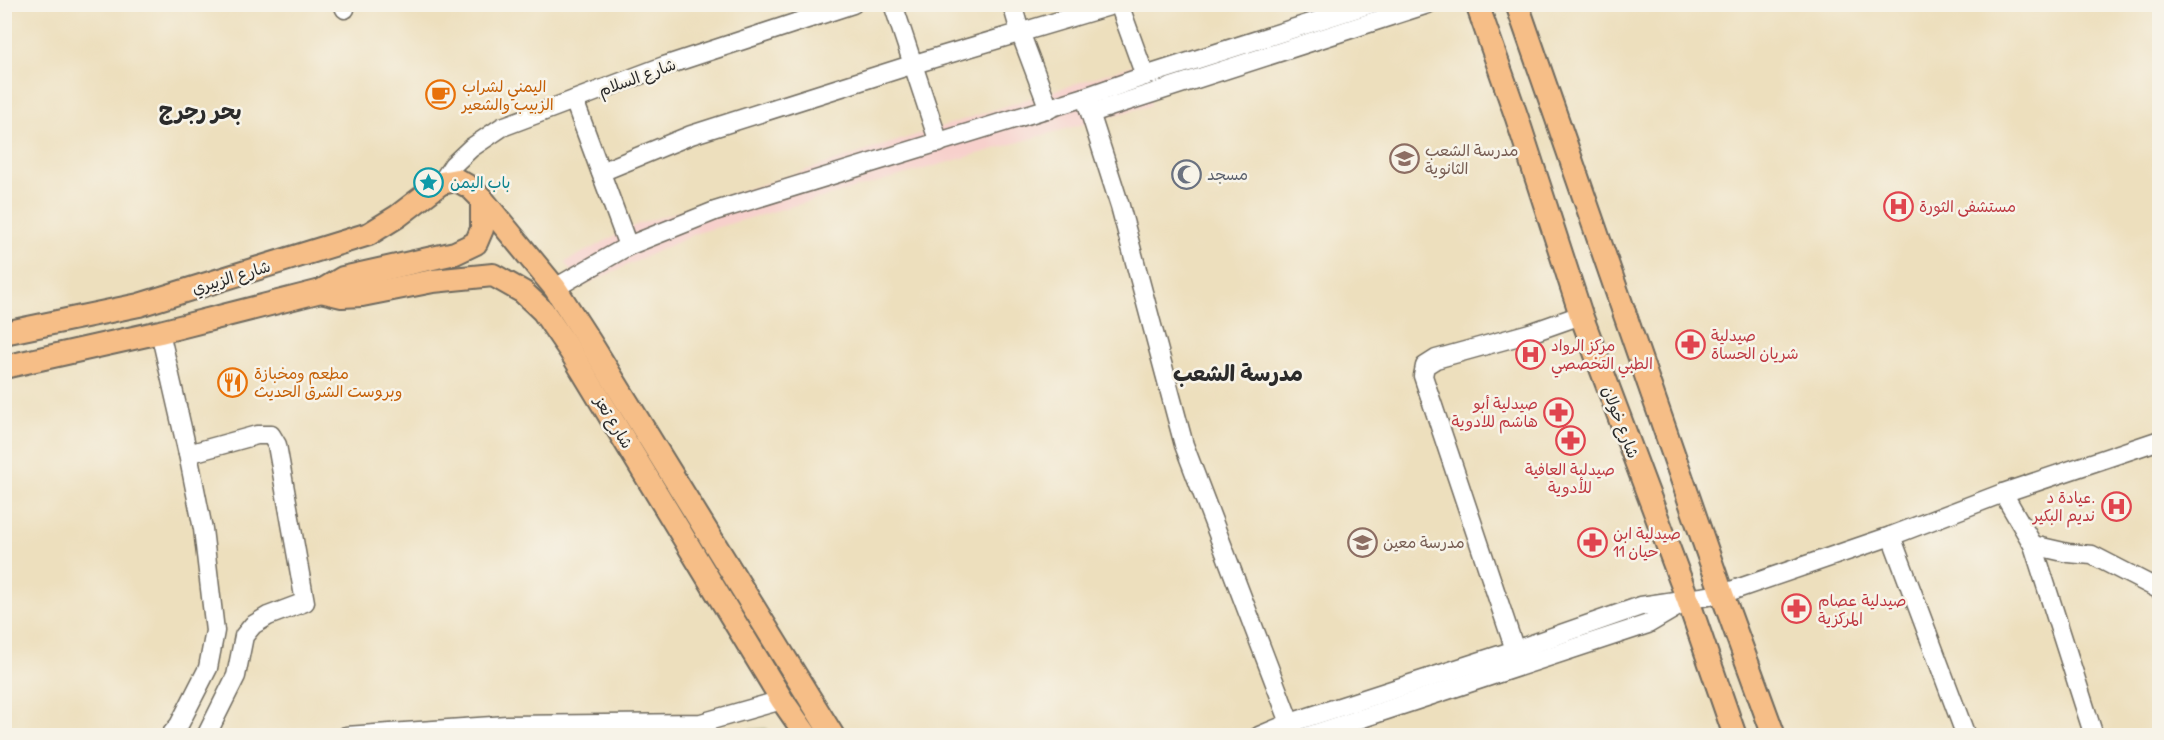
<svg xmlns="http://www.w3.org/2000/svg" width="2164" height="740" font-family="'Patrick Hand','Playpen Sans Arabic',sans-serif">
  <style>
    .built { fill: #f7d0cc }
    .green { fill: #b3cd72; stroke: #6f7c4e; stroke-width: 1.5 }
    .lines { fill: none; stroke-linecap: round; stroke-linejoin: round }
    .minor-casing { stroke: #6f6a5e; stroke-width: 21 }
    .major-casing { stroke: #6f6a5e; stroke-width: 26 }
    .minor { stroke: #fff; stroke-width: 18 }
    .major { stroke: #f6be87; stroke-width: 22 }
    .labels { text-anchor: middle; dominant-baseline: central; stroke-width: 5; stroke-linejoin: round; paint-order: stroke }
    .street-label { font-size: 16px; fill: #2b2b2b; stroke: #f7f3e8 }
    .food-label { font-size: 16px; fill: #c56008; stroke: #f7f3e8; text-anchor: start }
    .education-label { font-size: 16px; fill: #785e54; stroke: #f7f3e8; text-anchor: start }
    .worship-label { font-size: 16px; fill: #5b616d; stroke: #f7f3e8; text-anchor: start }
    .culture-label { font-size: 16px; fill: #0d838f; stroke: #f7f3e8; text-anchor: start }
    .health-label { font-size: 16px; fill: #be3a42; stroke: #f7f3e8; text-anchor: start }
    .district-label { font-size: 22px; font-weight: bold; fill: #2b2b2b; stroke: #f7f3e8 }
  </style>
  <rect width="100%" height="100%" fill="#f7f3e8"/>
  <filter id="ink" filterUnits="userSpaceOnUse"><feTurbulence type="fractalNoise" baseFrequency=".0167" numOctaves="2"/><feDisplacementMap in="SourceGraphic" scale="12" xChannelSelector="R" yChannelSelector="G"/><feConvolveMatrix kernelMatrix="1 2 1 2 8 2 1 2 1" color-interpolation-filters="sRGB"/></filter>
  <filter id="wash" filterUnits="userSpaceOnUse"><feTurbulence type="fractalNoise" baseFrequency=".008" numOctaves="4" result="noise"/><feDisplacementMap in="SourceGraphic" scale="24" xChannelSelector="R" yChannelSelector="G"/><feGaussianBlur stdDeviation="1.35" result="paint"/><feColorMatrix in="noise" values="0 0 0 0 0 0 0 0 0 0 0 0 0 0 0 0 0 1.4 0 .05"/><feComposite in="paint" operator="in"/></filter>
  <g filter="url(#wash)">
    <rect width="100%" height="100%" fill="#eddfbd"/>
    <!-- built -->
    <path class="built" d="M1140,63L1151,105L697,233L580,287L565,262L636,225Z"/>
    <!-- green -->
    <path class="green" d="M766,729L769,735H685Z"/>
  </g>
  <g filter="url(#ink)">
    <g class="lines">
      <defs>
        <g id="minor">
          <path d="M343,4L345,9"/>
          <path d="M893,4L939,143"/>
          <path d="M1012,4L1020,32L1049,109"/>
          <path d="M1119,4L1145,76"/>
          <path d="M1085,97L1120,206L1184,445L1295,736"/>
          <path d="M574,100L628,246"/>
          <path d="M1091,113L1428,4"/>
          <path d="M601,172L691,135L911,65L1116,4"/>
          <path d="M441,183L453,165L471,148L502,127L664,66L853,4"/>
          <path d="M555,288L628,246L715,211L1085,97L1145,76L1370,4"/>
          <path d="M160,332L188,454L257,435H271L277,445L305,602L268,616L253,625L244,636L236,676L206,736"/>
          <path d="M2003,493L2033,545L2094,736"/>
          <path d="M1891,536L1966,736"/>
          <path d="M2033,545L2068,553L2092,555L2160,590"/>
          <path d="M1515,650L1423,376L1425,366L1436,359L1530,333L1581,315"/>
          <path d="M170,736L179,725L208,668L215,631L203,529L188,454"/>
          <path d="M346,736L507,725L701,723L782,700"/>
          <path d="M1259,736L1290,723L1515,650L1641,606L1722,594L1891,536L2003,493L2160,440"/>
          <path d="M1308,736L1648,624L1682,604"/>
        </g>
        <g id="major">
          <path d="M1477,4L1517,118L1581,315L1688,600L1735,736"/>
          <path d="M1517,4L1722,594L1774,736"/>
          <path d="M321,291L342,296L362,295L433,281L493,275L523,292L543,311L571,352L782,700L807,736"/>
          <path d="M4,333L139,305L369,234L398,216L441,183L457,180L471,188L482,199L555,288L590,342L833,736"/>
          <path d="M4,367L160,332L321,291L343,278L455,253L476,243L482,229V199"/>
        </g>
      </defs>
      <!-- minor casing -->
      <use href="#minor" class="minor-casing"/>
      <!-- major casing -->
      <use href="#major" class="major-casing"/>
      <!-- minor -->
      <use href="#minor" class="minor"/>
      <!-- major -->
      <use href="#major" class="major"/>
    </g>
  </g>
  <!-- icons -->
  <defs>
    <symbol id="cafe-ring" viewBox="-11 -11 22 22"><circle r="9.5" fill="#f7f3e8" stroke="#e8710a" stroke-width="1.5"/><path d="M-5.5-4.5H6V0H3Q3 3.5 0 3.5H-2.5Q-5.5 3.5-5.5 0ZM3-3.2v2h1.7v-2ZM-6 4.5H4V6H-6Z" fill="#e8710a"/></symbol>
    <symbol id="school-ring" viewBox="-11 -11 22 22"><circle r="9.5" fill="#f7f3e8" stroke="#8d6e63" stroke-width="1.5"/><path d="M0-5L7-2L0 1L-7-2ZM-4 1L0 2.5L4 1V4Q0 6-4 4Z" fill="#8d6e63"/></symbol>
    <symbol id="mosque-ring" viewBox="-11 -11 22 22"><circle r="9.5" fill="#f7f3e8" stroke="#6b7280" stroke-width="1.5"/><path d="M3.5-4.9A6 6 0 1 0 3.5 4.9A5 5 0 1 1 3.5-4.9Z" fill="#6b7280"/></symbol>
    <symbol id="sight-ring" viewBox="-11 -11 22 22"><circle r="9.5" fill="#f7f3e8" stroke="#0f9aa8" stroke-width="1.5"/><path d="M0-6L1.8-2.2L6-1.7L2.9 1.2L3.7 5.4L0 3.3L-3.7 5.4L-2.9 1.2L-6-1.7L-1.8-2.2Z" fill="#0f9aa8"/></symbol>
    <symbol id="hospital-ring" viewBox="-11 -11 22 22"><circle r="9.5" fill="#f7f3e8" stroke="#e0444e" stroke-width="1.5"/><path d="M-5-5h3v3.5h4V-5h3V5h-3V1.5h-4V5h-3Z" fill="#e0444e"/></symbol>
    <symbol id="pharmacy-ring" viewBox="-11 -11 22 22"><circle r="9.5" fill="#f7f3e8" stroke="#e0444e" stroke-width="1.5"/><path d="M-2-6h4v4h4v4h-4v4h-4v-4h-4v-4h4Z" fill="#e0444e"/></symbol>
    <symbol id="restaurant-ring" viewBox="-11 -11 22 22"><circle r="9.5" fill="#f7f3e8" stroke="#e8710a" stroke-width="1.5"/><path d="M-5-6h1v4h1v-4h1v4h1v-4h1v5L-1.5 .5V6h-2V.5L-5-1ZM5-6V6H3V1.5H1.5Q1.5-4 5-6Z" fill="#e8710a"/></symbol>
  </defs>
  <g fill-rule="evenodd">
    <use href="#cafe-ring" x="424" y="78" width="33" height="33"/>
    <use href="#school-ring" x="1388" y="142" width="33" height="33"/>
    <use href="#mosque-ring" x="1170" y="158" width="33" height="33"/>
    <use href="#sight-ring" x="412" y="166" width="33" height="33"/>
    <use href="#hospital-ring" x="1882" y="190" width="33" height="33"/>
    <use href="#pharmacy-ring" x="1674" y="328" width="33" height="33"/>
    <use href="#hospital-ring" x="1514" y="338" width="33" height="33"/>
    <use href="#restaurant-ring" x="216" y="366" width="33" height="33"/>
    <use href="#pharmacy-ring" x="1542" y="396" width="33" height="33"/>
    <use href="#pharmacy-ring" x="1554" y="424" width="33" height="33"/>
    <use href="#hospital-ring" x="2100" y="490" width="33" height="33"/>
    <use href="#school-ring" x="1346" y="526" width="33" height="33"/>
    <use href="#pharmacy-ring" x="1576" y="526" width="33" height="33"/>
    <use href="#pharmacy-ring" x="1780" y="592" width="33" height="33"/>
  </g>
  <g class="labels">
    <!-- street labels -->
    <g class="street-label">
      <text transform="translate(637 77) rotate(-20)">شارع السلام</text>
      <text transform="translate(231 277) rotate(-17)">شارع الزبيري</text>
      <text transform="translate(614 422) rotate(59)">شارع تعز</text>
      <text transform="translate(1621 422) rotate(69)">شارع خولان</text>
    </g>
    <!-- food labels -->
    <g class="food-label">
      <text x="462" y="86">اليمني لشراب<tspan x="462" dy="18">الزبيب والشعير</tspan></text>
      <text x="254" y="373">مطعم ومخبازة<tspan x="254" dy="18">وبروست الشرق الحديث</tspan></text>
    </g>
    <!-- education labels -->
    <g class="education-label">
      <text x="1425" y="150">مدرسة الشعب<tspan x="1425" dy="18">الثانوية</tspan></text>
      <text x="1383" y="542">مدرسة معين</text>
    </g>
    <!-- worship labels -->
    <g class="worship-label">
      <text x="1207" y="174">مسجد</text>
    </g>
    <!-- culture labels -->
    <g class="culture-label">
      <text x="450" y="182">باب اليمن</text>
    </g>
    <!-- health labels -->
    <g class="health-label">
      <text x="1919" y="206">مستشفى الثورة</text>
      <text x="1711" y="335">صيدلية<tspan x="1711" dy="18">شريان الحساة</tspan></text>
      <text x="1551" y="345">مركز الرواد<tspan x="1551" dy="18">الطبي التخصصي</tspan></text>
      <text x="1538" y="403" text-anchor="end">صيدلية أبو<tspan x="1538" dy="18">هاشم للادوية</tspan></text>
      <text x="1570" y="469" text-anchor="middle">صيدلية العافية<tspan x="1570" dy="18">للأدوية</tspan></text>
      <text x="2095" y="497" text-anchor="end">عيادة د.<tspan x="2095" dy="18">نديم البكير</tspan></text>
      <text x="1613" y="533">صيدلية ابن<tspan x="1613" dy="18">حيان 11</tspan></text>
      <text x="1818" y="600">صيدلية عصام<tspan x="1818" dy="18">المركزية</tspan></text>
    </g>
    <!-- district labels -->
    <g class="district-label">
      <text x="200" y="111">بحر رجرج</text>
      <text x="1238" y="373">مدرسة الشعب</text>
    </g>
  </g>
  <!-- margin -->
  <rect width="2164" height="740" fill="none" stroke="#f7f3e8" stroke-width="24"/>
</svg>
